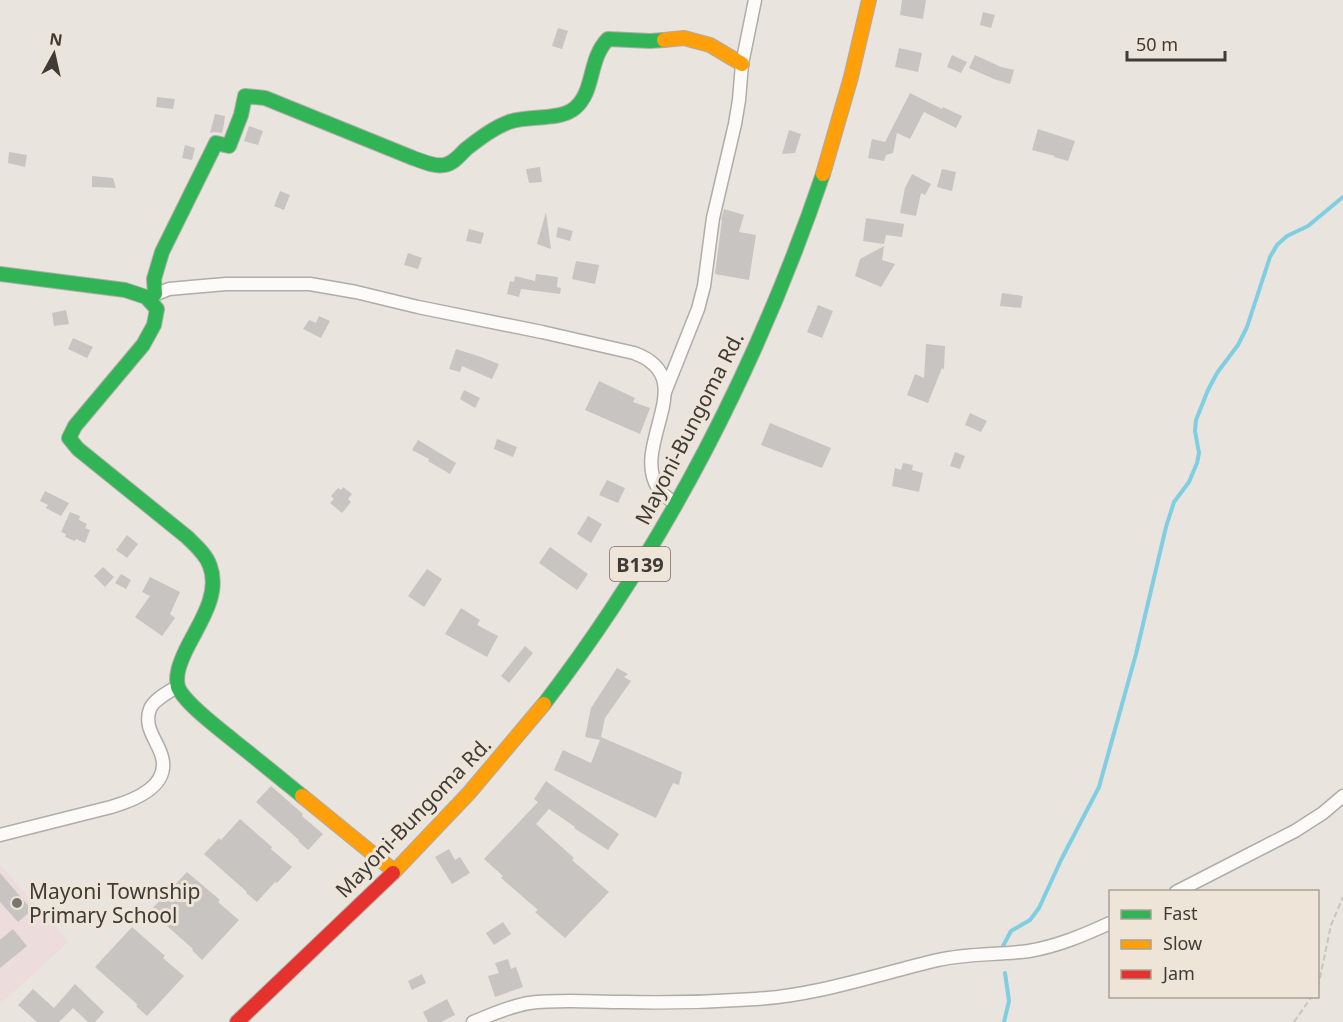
<svg xmlns="http://www.w3.org/2000/svg" width="1343" height="1022" font-family="'Noto Sans',sans-serif">
  <style>
    .education { fill: #ecdcdb }
    .lines { fill: none; stroke-linecap: round; stroke-linejoin: round }
    .stream { stroke: #80cee1; stroke-width: 4 }
    .building { fill: #c8c4c2 }
    .street-casing { stroke: #b0aca7; stroke-width: 15 }
    .fast-casing { stroke: #b0aca7; stroke-width: 16 }
    .slow-casing { stroke: #b0aca7; stroke-width: 16 }
    .jam-casing { stroke: #b0aca7; stroke-width: 16 }
    .path { stroke: #c6c5c3; stroke-width: 2; stroke-dasharray: 6 3; stroke-linecap: butt }
    .street { stroke: #fcfbfa; stroke-width: 12 }
    .fast { stroke: #30b455; stroke-width: 14 }
    .slow { stroke: #ff9f0a; stroke-width: 14 }
    .jam { stroke: #e5322d; stroke-width: 14 }
    .poi-dot { fill: #7a7670; stroke: #eee5d8; stroke-width: 2 }
    .labels { text-anchor: middle; dominant-baseline: central; stroke-width: 6; stroke-linejoin: round; paint-order: stroke }
    .shield { fill: #eee5d8; stroke: #746e67; stroke-width: 1.5 }
    .shield-label { font-size: 20px; font-weight: bold; fill: #3f3b36 }
    .street-label { font-size: 21px; fill: #3f3b36; stroke: #eee5d8 }
    .poi-label { font-size: 21px; fill: #3f3b36; stroke: #eee5d8; text-anchor: start }
  </style>
  <rect width="100%" height="100%" fill="#e9e4dd"/>
  <!-- education -->
  <path class="education" d="M0,865L68,942L0,1004Z"/>
  <g class="lines">
    <!-- stream -->
    <g class="stream">
      <path d="M1003,946L1011,931L1030,920L1039,908L1061,860L1099,787L1136,654L1166,527L1174,502L1189,482L1197,463L1199,453L1195,431L1196,420L1208,390L1217,373L1238,345L1247,327L1270,257L1277,245L1287,236L1308,226L1343,197"/>
      <path d="M1004,1022L1009,1001L1005,973"/>
    </g>
  </g>
  <!-- building -->
  <g class="building">
    <path d="M902,0H926L923,19L900,15Z"/>
    <path d="M983,12L995,15L991,28L980,25Z"/>
    <path d="M558,28L568,31L562,49L552,46Z"/>
    <path d="M899,48L922,53L918,72L895,67Z"/>
    <path d="M952,55L967,62L961,73L947,67Z"/>
    <path d="M975,55L1001,67L1014,70L1010,84L994,79L969,68Z"/>
    <path d="M910,93L942,109L943,107L962,116L956,128L924,112L910,139L897,133L893,153L886,155L884,161L868,158L872,139L885,142Z"/>
    <path d="M157,97L175,99L173,109L156,107Z"/>
    <path d="M215,114L225,116L224,124L222,133L214,132L210,133Z"/>
    <path d="M249,126L263,131L258,145L244,141Z"/>
    <path d="M1038,129L1075,141L1068,161L1054,157L1055,156L1032,150Z"/>
    <path d="M789,130L801,134L795,153L782,154Z"/>
    <path d="M185,145L195,148L192,160L182,158Z"/>
    <path d="M9,152L27,155L25,167L8,163Z"/>
    <path d="M540,167L542,182L529,183L526,169Z"/>
    <path d="M942,169L956,172L952,191L937,187Z"/>
    <path d="M912,174L931,184L925,195L921,193L916,216L900,213L905,188Z"/>
    <path d="M92,176L113,178L116,188L92,187Z"/>
    <path d="M280,191L290,195L284,210L274,206Z"/>
    <path d="M724,209L744,215L739,232L756,235L749,280L715,274L722,220H721Z"/>
    <path d="M546,212L551,249L537,244Z"/>
    <path d="M866,218L904,224L902,237L886,235L884,244L863,241Z"/>
    <path d="M558,227L573,231L570,241L556,237Z"/>
    <path d="M469,229L484,233L481,244L466,241Z"/>
    <path d="M884,246L882,260L895,264L881,287L855,276L860,259Z"/>
    <path d="M408,253L422,258L418,269L404,265Z"/>
    <path d="M576,261L599,265L595,284L572,279Z"/>
    <path d="M536,274L558,277L557,287L561,288L560,294L521,289L519,297L507,294L510,281L514,282L515,276L535,281Z"/>
    <path d="M1002,293L1023,296L1021,308L1000,306Z"/>
    <path d="M818,305L833,311L822,338L807,332Z"/>
    <path d="M66,310L69,324L54,326L52,313Z"/>
    <path d="M319,316L330,321L321,338L303,329L309,320L316,323Z"/>
    <path d="M73,338L93,347L87,358L68,349Z"/>
    <path d="M926,344L945,346L944,369L942,368L928,403L907,395L915,374L924,378Z"/>
    <path d="M456,349L481,357L499,364L492,379L462,366L460,372L449,369Z"/>
    <path d="M599,381L635,398L633,402L650,408L640,434L585,410Z"/>
    <path d="M464,390L480,398L475,408L460,399Z"/>
    <path d="M970,413L987,421L981,432L965,425Z"/>
    <path d="M770,423L831,448L822,468L761,445Z"/>
    <path d="M497,439L517,447L513,457L494,449Z"/>
    <path d="M418,440L456,463L450,474L428,461L429,459L412,450Z"/>
    <path d="M955,452L965,456L960,469L950,466Z"/>
    <path d="M903,463L913,465L912,470L923,473L919,492L892,486L895,468L901,470Z"/>
    <path d="M607,480L625,488L618,503L599,495Z"/>
    <path d="M343,487L352,494L348,499L351,502L342,513L330,503L334,499L331,496L338,488L341,490Z"/>
    <path d="M45,491L69,503L61,516L46,508L48,505L40,501Z"/>
    <path d="M70,512L80,516L79,520L87,524L85,528L90,530L85,543L76,539L75,541L65,537L66,534L61,532Z"/>
    <path d="M588,516L602,524L591,543L577,534Z"/>
    <path d="M127,535L138,544L127,558L116,550Z"/>
    <path d="M550,547L588,574L577,590L539,563Z"/>
    <path d="M103,567L114,577L105,587L94,576Z"/>
    <path d="M427,569L442,579L424,607L408,596Z"/>
    <path d="M121,574L131,580L126,589L115,583Z"/>
    <path d="M150,577L180,592L170,614L175,618L162,636L135,617L150,596L142,592Z"/>
    <path d="M461,608L480,620L477,625L498,636L487,657L445,634Z"/>
    <path d="M525,646L533,653L509,683L501,676Z"/>
    <path d="M617,668L628,674L624,677L631,681L605,718L601,737L682,772L679,785L673,783L656,818L554,770L563,750L591,763L600,740L585,737L591,708Z"/>
    <path d="M546,781L619,834L608,850L574,828L575,827L549,809L536,824L574,858L572,860L609,892L565,938L535,912L538,910L501,878L503,876L484,859L538,802L534,799Z"/>
    <path d="M271,786L303,814L302,816L323,834L308,850L298,841L299,840L256,802Z"/>
    <path d="M240,819L272,847L271,849L292,867L277,883L275,882L257,902L246,893L247,892L204,854L219,838L221,840Z"/>
    <path d="M449,849L455,860L460,857L470,873L452,884L435,857Z"/>
    <path d="M187,872L220,900L218,902L239,920L202,960L192,950L193,949L150,911Z"/>
    <path d="M0,873L32,910L18,922L0,902Z"/>
    <path d="M503,922L511,934L494,945L486,933Z"/>
    <path d="M132,927L165,956L163,958L184,976L147,1016L136,1006L138,1005L95,967Z"/>
    <path d="M13,929L27,946L0,968V940Z"/>
    <path d="M508,959L511,969L516,967L523,987L495,997L488,976L499,973L495,963Z"/>
    <path d="M422,974L426,983L412,990L408,981Z"/>
    <path d="M75,984L104,1012L95,1022H88L73,1008L59,1022H37L18,1005L33,989L54,1008Z"/>
    <path d="M447,999L455,1015L441,1022H428L423,1012Z"/>
  </g>
  <g class="lines">
    <defs>
      <g id="street">
        <path d="M149,297L169,289L191,287L226,284H310L356,292L418,307L542,332L634,353C703,378 630,444 658,488C662,495 670,499 675,504"/>
        <path d="M665,392L698,309L704,286L713,218L735,124L739,100L742,64L755,0"/>
        <path d="M0,835L111,807C132,801 170,787 162,757C158,741 143,728 150,709C154,699 169,692 178,686"/>
        <path d="M1176,892L1295,831L1323,813L1343,796"/>
        <path d="M473,1022C491,1015 510,1006 529,1003C560,999 593,1002 624,1002C668,1003 712,1002 756,999C819,995 878,974 938,960C968,953 999,955 1029,951C1058,946 1084,935 1110,923"/>
      </g>
      <g id="fast">
        <path d="M0,274L125,290L146,297L157,309L154,325L143,345L75,426L69,438L78,449L187,537C195,545 206,554 210,566C221,596 197,626 185,652C180,663 175,675 178,687C184,703 221,730 234,741C257,759 280,778 302,796"/>
        <path d="M155,294L154,279L162,252L216,143L229,146L241,115L245,96L265,98L413,158C422,161 434,167 444,165C453,164 460,155 466,149C479,139 493,128 509,122C528,115 560,121 575,108C595,91 588,59 608,39L650,41L664,40"/>
        <path d="M544,704C666,545 759,363 823,174"/>
      </g>
      <g id="slow">
        <path d="M664,40L684,38L710,45L742,64"/>
        <path d="M823,174L851,77L869,0"/>
        <path d="M302,796L394,871"/>
        <path d="M393,873L469,793L544,704"/>
      </g>
      <path id="jam" d="M237,1022L393,873"/>
    </defs>
    <!-- street casing -->
    <use href="#street" class="street-casing"/>
    <!-- fast casing -->
    <use href="#fast" class="fast-casing"/>
    <!-- slow casing -->
    <use href="#slow" class="slow-casing"/>
    <!-- jam casing -->
    <use href="#jam" class="jam-casing"/>
    <!-- path -->
    <g class="path">
      <path d="M1318,987L1331,925L1343,897"/>
      <path d="M1294,1022L1312,996"/>
    </g>
    <!-- street -->
    <use href="#street" class="street"/>
    <!-- fast -->
    <use href="#fast" class="fast"/>
    <!-- slow -->
    <use href="#slow" class="slow"/>
    <!-- jam -->
    <use href="#jam" class="jam"/>
  </g>
  <!-- markers -->
  <circle class="poi-dot" cx="17" cy="903" r="6"/>
  <g class="labels">
    <!-- shield labels -->
    <rect class="shield" x="610" y="547" width="60" height="34" rx="4.5"/>
    <g class="shield-label">
      <text x="640" y="564">B139</text>
    </g>
    <!-- street labels -->
    <g class="street-label">
      <text transform="translate(689 428) rotate(-63)">Mayoni-Bungoma Rd.</text>
      <text transform="translate(413 817) rotate(-46)">Mayoni-Bungoma Rd.</text>
    </g>
    <!-- poi labels -->
    <g class="poi-label">
      <text x="29" y="891">Mayoni Township<tspan x="29" dy="24">Primary School</tspan></text>
    </g>
  </g>
  <!-- legend -->
  <rect x="1109" y="890" width="210" height="108" fill="#eee5d8" stroke="#a8a197" stroke-width="1.5"/>
  <rect x="1121" y="910" width="30" height="9" fill="#30b455" stroke="#a8a197" stroke-width="1.5"/>
  <text x="1163" y="920" font-size="18" fill="#3f3b36">Fast</text>
  <rect x="1121" y="940" width="30" height="9" fill="#ff9f0a" stroke="#a8a197" stroke-width="1.5"/>
  <text x="1163" y="950" font-size="18" fill="#3f3b36">Slow</text>
  <rect x="1121" y="970" width="30" height="9" fill="#e5322d" stroke="#a8a197" stroke-width="1.5"/>
  <text x="1163" y="980" font-size="18" fill="#3f3b36">Jam</text>
  <!-- north arrow -->
  <g transform="translate(54 54) rotate(8)" stroke="#eee5d8" stroke-width="4.5" paint-order="stroke">
  <path d="M0-4.5L10 22L0 15L-10 22Z" fill="#3f3b36"/>
  <text y="-9" font-size="16" font-weight="bold" text-anchor="middle" fill="#3f3b36">N</text>
  </g>
  <!-- scale -->
  <path d="M1127 51v9h98v-9" fill="none" stroke="#3f3b36" stroke-width="3"/>
  <text x="1136" y="51" font-size="18" fill="#3f3b36" stroke="#eee5d8" stroke-width="4.5" paint-order="stroke">50 m</text>
</svg>
